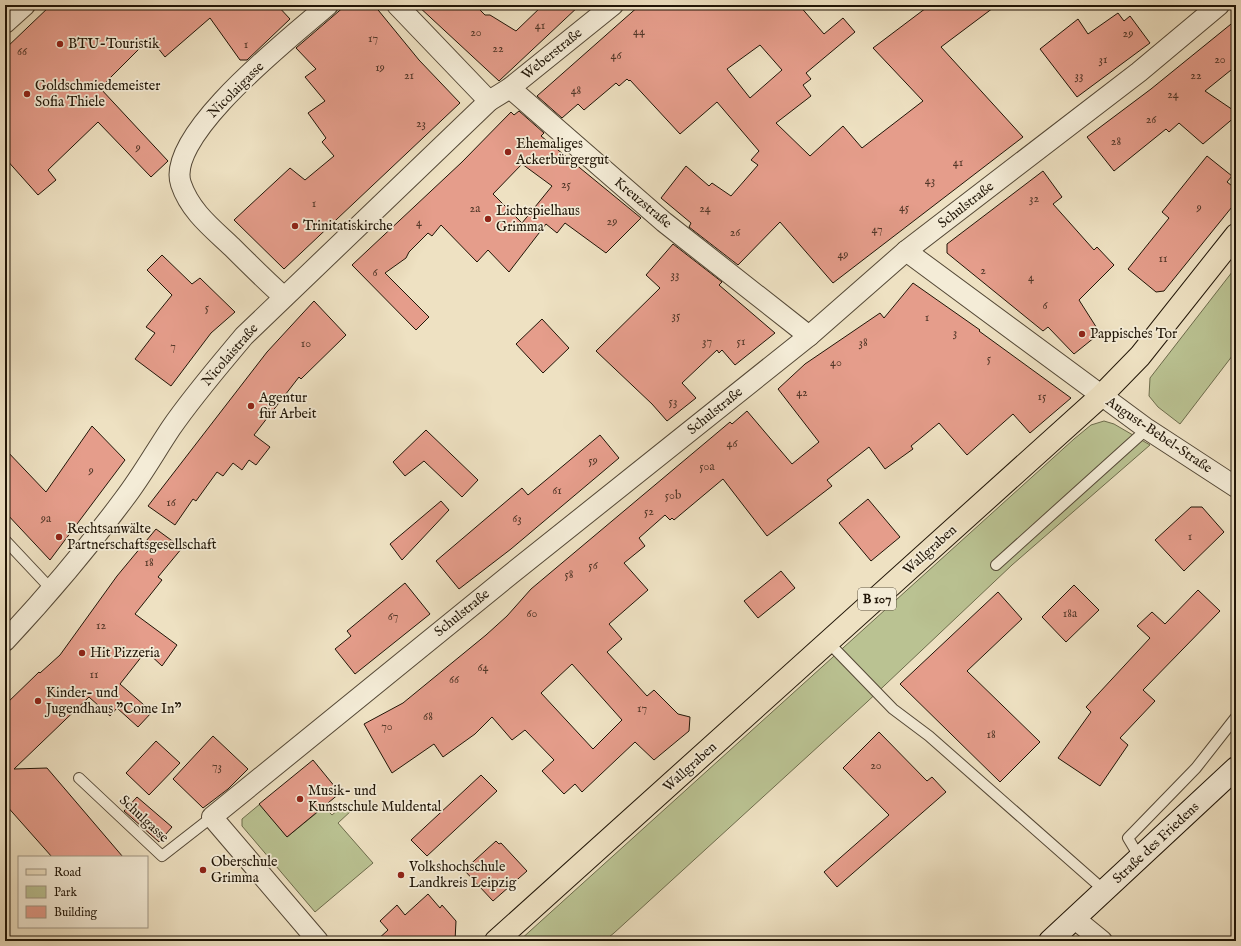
<svg xmlns="http://www.w3.org/2000/svg" width="1241" height="946" font-family="'IM FELL English',serif">
  <style>
    .green { fill: #bac292; stroke: #6d6c4c }
    .building { fill: #e59d8b; stroke: #201507; fill-rule: evenodd }
    .lines { fill: none; stroke-linecap: round; stroke-linejoin: round }
    .lane-casing { stroke: #544836; stroke-width: 12 }
    .street-casing { stroke: #544836; stroke-width: 22 }
    .secondary-casing { stroke: #201507; stroke-width: 24 }
    .primary-casing { stroke: #201507; stroke-width: 24 }
    .lane { stroke: #f4ecd7; stroke-width: 10 }
    .street { stroke: #f4ecd7; stroke-width: 20 }
    .secondary { stroke: #f4ecd7; stroke-width: 22 }
    .primary { stroke: #eee1c2; stroke-width: 22 }
    .poi-dot { fill: #8f2418; stroke: #f4ecd7; stroke-width: 1.5 }
    .labels { text-anchor: middle; dominant-baseline: central; stroke-width: 3.5; stroke-linejoin: round; paint-order: stroke }
    .number-label { font-size: 12px; fill: #513728 }
    .shield { fill: #f4ecd7; stroke: #605645; stroke-width: 1 }
    .shield-label { font-size: 13px; font-weight: bold; fill: #201507 }
    .poi-label { font-size: 14px; fill: #201507; stroke: #f4ecd7; text-anchor: start }
    .street-label { font-size: 14px; fill: #201507; stroke: #f4ecd7 }
  </style>
  <rect width="100%" height="100%" fill="#eee1c2"/>
  <filter id="stains"><feTurbulence type="fractalNoise" baseFrequency=".005" numOctaves="4"/><feColorMatrix values="0 0 0 0 .2 0 0 0 0 .09 0 0 0 0 .02 0 0 0 .5 -.17"/></filter>
  <radialGradient id="worn" r=".72"><stop offset=".6" stop-color="#630" stop-opacity="0"/><stop offset="1" stop-color="#630" stop-opacity=".3"/></radialGradient>
  <!-- green -->
  <g class="green">
    <path d="M1236,267V351L1180,424L1158,407L1149,396L1150,378Z"/>
    <path d="M1104,421L1114,424L1150,445L1012,565L867,702L614,933L604,941H519L1074,439L1091,425Z"/>
    <path d="M346,803L352,810L338,823L373,863L315,912L242,826V819L260,804L287,837L324,807L332,815Z"/>
  </g>
  <!-- building -->
  <g class="building">
    <path d="M51,5H277L290,19L247,60H240L210,18L165,57L150,38L100,88L168,161L151,177L98,122L48,170L56,180L38,195L5,158V49Z"/>
    <path d="M346,5H374L419,60L460,103L284,269L234,220L290,168L305,180L334,156L322,142L326,138L308,113L325,101L305,77L316,69L296,48Z"/>
    <path d="M417,5H475L485,15H490L516,31L543,5H580L499,81Z"/>
    <path d="M640,5H799L824,34L843,18L855,32L806,73L811,79L803,85L811,96L776,123L810,156L843,126L862,148L923,101L873,48L930,5H997L941,47L1023,137L833,283L780,222L738,265L689,227L691,223L661,198L686,166L709,186L712,183L731,196L758,165L751,160L759,151L717,102L680,134L630,80L629,81L627,79L619,86L616,83L584,110L578,104L562,118L537,96ZM760,45L782,70L750,98L727,69Z"/>
    <path d="M1118,13L1124,21L1130,16L1150,43L1077,97L1040,49L1078,19L1088,34Z"/>
    <path d="M1236,20V66L1205,91L1236,112V116L1203,144L1179,123L1169,132L1166,129L1114,171L1087,137L1151,89Z"/>
    <path d="M519,111L544,133L541,136L641,218L606,253L565,223L557,233L546,224L509,272L488,250L477,262L441,225L432,236L428,233L409,252L406,258L385,273L429,317L416,330L352,265L462,162L511,112L514,115ZM522,164L552,186L522,223L493,194Z"/>
    <path d="M1207,156L1232,176L1227,182L1236,189V202L1164,291L1156,292L1128,269L1169,218L1162,212Z"/>
    <path d="M1043,171L1062,197L1053,204L1094,250L1097,247L1114,265L1079,300L1100,333L1074,354L1048,327L1043,331L947,253V244Z"/>
    <path d="M673,244L722,282L719,285L775,333L735,365L722,350L719,353L717,350L682,383L696,398L667,421L652,404L596,351L660,288L646,275Z"/>
    <path d="M162,255L192,284L200,278L235,312L211,333L171,386L135,359L155,333L146,327L172,295L147,270Z"/>
    <path d="M913,283L980,330L979,331L1071,398L1030,433L1013,414L967,455L939,423L911,446L913,449L885,469L869,447L827,480L832,486L767,536L723,479L674,520L672,518L670,520L665,515L639,538L645,546L624,563L648,590L609,624L622,639L607,652L647,696L654,690L678,714L690,717L689,731L654,760L635,742L582,792L575,784L564,794L542,771L554,760L525,730L512,740L492,717L475,734L443,757L434,744L392,773L364,724L403,703L486,635L507,616L531,589L730,422L732,424L747,411L792,464L819,442L778,389L805,364L880,313L884,318ZM572,664L622,720L593,749L541,693Z"/>
    <path d="M314,301L346,335L301,379L299,377L254,435L270,447L256,465L249,460L242,470L233,463L223,476L217,472L196,501L193,499L175,525L148,506L267,352Z"/>
    <path d="M542,319L569,348L543,373L516,344Z"/>
    <path d="M92,426L125,460L50,560L5,512V449L46,492Z"/>
    <path d="M426,430L478,480L462,497L424,461L405,476L393,462Z"/>
    <path d="M600,435L619,458L511,549L459,589L436,561L522,488L528,495Z"/>
    <path d="M868,499L900,537L871,561L839,523Z"/>
    <path d="M441,501L449,510L402,560L390,544Z"/>
    <path d="M1191,507H1202L1224,532L1184,571L1155,540Z"/>
    <path d="M156,529L182,548L158,577L162,580L135,614L177,645L162,666L146,651L120,684L152,712L138,727L117,708L110,716L89,697L14,769L47,768L123,857H52L5,804V705L39,672L40,673L60,655L117,576Z"/>
    <path d="M781,571L795,588L758,618L744,601Z"/>
    <path d="M405,583L430,614L355,674L335,649L351,636L347,631Z"/>
    <path d="M1074,585L1099,610L1066,642L1042,617Z"/>
    <path d="M1198,590L1220,611L1143,690L1155,701L1120,738L1128,745L1100,786L1058,758L1091,712L1086,707L1150,638L1137,626L1152,612L1165,624Z"/>
    <path d="M998,592L1022,619L967,671L1040,742L1000,782L900,684Z"/>
    <path d="M879,732L927,781L932,777L946,792L837,887L824,872L889,815L843,768Z"/>
    <path d="M213,736L248,769L228,789L203,808L173,779Z"/>
    <path d="M156,741L180,763L149,795L126,773Z"/>
    <path d="M313,760L340,793L287,837L259,804Z"/>
    <path d="M481,775L497,791L427,856L411,840Z"/>
    <path d="M137,797L172,827L159,842L124,811Z"/>
    <path d="M496,841L499,844L501,843L527,871L493,901L464,870Z"/>
    <path d="M428,894L440,908L442,905L456,921L455,941H376L388,930L380,921L397,905L405,915Z"/>
  </g>
  <g class="lines">
    <defs>
      <g id="lane">
        <path d="M5,540L52,590"/>
        <path d="M996,565L1147,429"/>
        <path d="M829,643L893,709L929,736L1105,891"/>
        <path d="M79,778L162,856L212,817"/>
        <path d="M1140,858L1128,838L1196,768L1236,717"/>
      </g>
      <g id="street">
        <path d="M397,5L489,101"/>
        <path d="M5,23L25,5"/>
        <path d="M510,88L664,222L809,336"/>
        <path d="M906,251L1147,429L1236,487"/>
        <path d="M284,297C266,281 249,264 232,247C212,228 190,211 181,184C164,135 294,35 328,5"/>
        <path d="M5,641C47,596 87,549 124,499C141,477 155,452 171,428C193,396 219,366 244,336L489,101L510,88L613,5"/>
        <path d="M1075,919L1102,941"/>
        <path d="M318,941L212,817L511,574L809,336L906,251L1139,72L1219,5"/>
      </g>
      <path id="secondary" d="M1050,941L1236,768"/>
      <path id="primary" d="M496,941L1101,396L1140,356L1236,235"/>
    </defs>
    <!-- lane casing -->
    <use href="#lane" class="lane-casing"/>
    <!-- street casing -->
    <use href="#street" class="street-casing"/>
    <!-- secondary casing -->
    <use href="#secondary" class="secondary-casing"/>
    <!-- primary casing -->
    <use href="#primary" class="primary-casing"/>
    <!-- lane -->
    <use href="#lane" class="lane"/>
    <!-- street -->
    <use href="#street" class="street"/>
    <!-- secondary -->
    <use href="#secondary" class="secondary"/>
    <!-- primary -->
    <use href="#primary" class="primary"/>
  </g>
  <!-- markers -->
  <g class="poi-dot">
    <circle cx="60" cy="44" r="4"/>
    <circle cx="27" cy="94" r="4"/>
    <circle cx="508" cy="152" r="4"/>
    <circle cx="488" cy="219" r="4"/>
    <circle cx="295" cy="226" r="4"/>
    <circle cx="1082" cy="334" r="4"/>
    <circle cx="251" cy="406" r="4"/>
    <circle cx="59" cy="537" r="4"/>
    <circle cx="82" cy="653" r="4"/>
    <circle cx="38" cy="701" r="4"/>
    <circle cx="300" cy="799" r="4"/>
    <circle cx="203" cy="870" r="4"/>
    <circle cx="401" cy="875" r="4"/>
  </g>
  <g class="labels">
    <!-- number labels -->
    <g class="number-label">
      <text x="540" y="25">41</text>
      <text x="639" y="31">44</text>
      <text x="476" y="32">20</text>
      <text x="1128" y="33">29</text>
      <text x="373" y="38">17</text>
      <text x="246" y="44">1</text>
      <text x="498" y="48">22</text>
      <text x="22" y="51">66</text>
      <text x="616" y="55">46</text>
      <text x="1103" y="59">31</text>
      <text x="1220" y="59">20</text>
      <text x="380" y="67">19</text>
      <text x="409" y="75">21</text>
      <text x="1079" y="75">33</text>
      <text x="1196" y="75">22</text>
      <text x="576" y="90">48</text>
      <text x="1173" y="94">24</text>
      <text x="1151" y="119">26</text>
      <text x="421" y="123">23</text>
      <text x="1116" y="141">28</text>
      <text x="138" y="147">9</text>
      <text x="958" y="162">41</text>
      <text x="930" y="180">43</text>
      <text x="566" y="184">25</text>
      <text x="1034" y="198">32</text>
      <text x="314" y="203">1</text>
      <text x="904" y="207">45</text>
      <text x="1199" y="207">9</text>
      <text x="475" y="208">2a</text>
      <text x="705" y="208">24</text>
      <text x="612" y="221">29</text>
      <text x="419" y="222">4</text>
      <text x="877" y="229">47</text>
      <text x="735" y="232">26</text>
      <text x="843" y="254">49</text>
      <text x="1163" y="258">11</text>
      <text x="983" y="270">2</text>
      <text x="375" y="272">6</text>
      <text x="675" y="274">33</text>
      <text x="1031" y="277">4</text>
      <text x="1045" y="305">6</text>
      <text x="207" y="307">5</text>
      <text x="676" y="315">35</text>
      <text x="927" y="317">1</text>
      <text x="955" y="332">3</text>
      <text x="707" y="341">37</text>
      <text x="741" y="341">51</text>
      <text x="863" y="342">38</text>
      <text x="306" y="343">10</text>
      <text x="173" y="346">7</text>
      <text x="989" y="358">5</text>
      <text x="836" y="362">40</text>
      <text x="802" y="392">42</text>
      <text x="1042" y="396">15</text>
      <text x="673" y="401">53</text>
      <text x="732" y="443">46</text>
      <text x="593" y="460">59</text>
      <text x="707" y="466">50a</text>
      <text x="91" y="470">9</text>
      <text x="557" y="490">61</text>
      <text x="673" y="495">50b</text>
      <text x="171" y="502">16</text>
      <text x="649" y="511">52</text>
      <text x="46" y="518">9a</text>
      <text x="517" y="518">63</text>
      <text x="1190" y="536">1</text>
      <text x="149" y="562">18</text>
      <text x="593" y="565">56</text>
      <text x="569" y="574">58</text>
      <text x="532" y="613">60</text>
      <text x="1070" y="613">18a</text>
      <text x="393" y="616">67</text>
      <text x="101" y="625">12</text>
      <text x="483" y="667">64</text>
      <text x="94" y="674">11</text>
      <text x="454" y="679">66</text>
      <text x="642" y="708">17</text>
      <text x="428" y="716">68</text>
      <text x="387" y="726">70</text>
      <text x="991" y="734">18</text>
      <text x="876" y="765">20</text>
      <text x="217" y="766">73</text>
    </g>
    <!-- shield labels -->
    <rect class="shield" x="858" y="588" width="38" height="22" rx="3"/>
    <g class="shield-label">
      <text x="877" y="599">B 107</text>
    </g>
    <!-- poi labels -->
    <g class="poi-label">
      <text x="68" y="44">BTU-Touristik</text>
      <text x="35" y="86">Goldschmiedemeister<tspan x="35" dy="16">Sofia Thiele</tspan></text>
      <text x="516" y="144">Ehemaliges<tspan x="516" dy="16">Ackerbürgergut</tspan></text>
      <text x="496" y="211">Lichtspielhaus<tspan x="496" dy="16">Grimma</tspan></text>
      <text x="303" y="226">Trinitatiskirche</text>
      <text x="1090" y="334">Pappisches Tor</text>
      <text x="259" y="398">Agentur<tspan x="259" dy="16">für Arbeit</tspan></text>
      <text x="67" y="529">Rechtsanwälte<tspan x="67" dy="16">Partnerschaftsgesellschaft</tspan></text>
      <text x="90" y="653">Hit Pizzeria</text>
      <text x="46" y="693">Kinder- und<tspan x="46" dy="16">Jugendhaus "Come In"</tspan></text>
      <text x="308" y="791">Musik- und<tspan x="308" dy="16">Kunstschule Muldental</tspan></text>
      <text x="211" y="862">Oberschule<tspan x="211" dy="16">Grimma</tspan></text>
      <text x="409" y="867">Volkshochschule<tspan x="409" dy="16">Landkreis Leipzig</tspan></text>
    </g>
    <!-- street labels -->
    <g class="street-label">
      <text transform="translate(552 54) rotate(-39)">Weberstraße</text>
      <text transform="translate(236 90) rotate(-45)">Nicolaigasse</text>
      <text transform="translate(643 203) rotate(40)">Kreuzstraße</text>
      <text transform="translate(966 205) rotate(-38)">Schulstraße</text>
      <text transform="translate(230 355) rotate(-49)">Nicolaistraße</text>
      <text transform="translate(715 411) rotate(-39)">Schulstraße</text>
      <text transform="translate(1159 435) rotate(34)">August-Bebel-Straße</text>
      <text transform="translate(930 550) rotate(-42)">Wallgraben</text>
      <text transform="translate(462 613) rotate(-39)">Schulstraße</text>
      <text transform="translate(690 767) rotate(-42)">Wallgraben</text>
      <text transform="translate(144 819) rotate(43)">Schulgasse</text>
      <text transform="translate(1156 843) rotate(-43)">Straße des Friedens</text>
    </g>
  </g>
  <!-- margin -->
  <rect width="1241" height="946" fill="none" stroke="#eee1c2" stroke-width="20"/>
  <rect x="6" y="6" width="1229" height="934" fill="none" stroke="#201507" stroke-width="2"/>
  <rect x="10" y="10" width="1221" height="926" fill="none" stroke="#201507"/>
  <!-- legend -->
  <rect x="18" y="856" width="130" height="72" fill="#f4ecd7" stroke="#9f9684"/>
  <rect x="26" y="869" width="20" height="6" fill="#eee1c2" stroke="#9f9684"/>
  <text x="54" y="876" font-size="12" fill="#201507">Road</text>
  <rect x="26" y="886" width="20" height="12" fill="#bac292" stroke="#9f9684"/>
  <text x="54" y="896" font-size="12" fill="#201507">Park</text>
  <rect x="26" y="906" width="20" height="12" fill="#e59d8b" stroke="#9f9684"/>
  <text x="54" y="916" font-size="12" fill="#201507">Building</text>
  <rect width="100%" height="100%" filter="url(#stains)"/>
  <rect width="100%" height="100%" fill="url(#worn)"/>
</svg>
